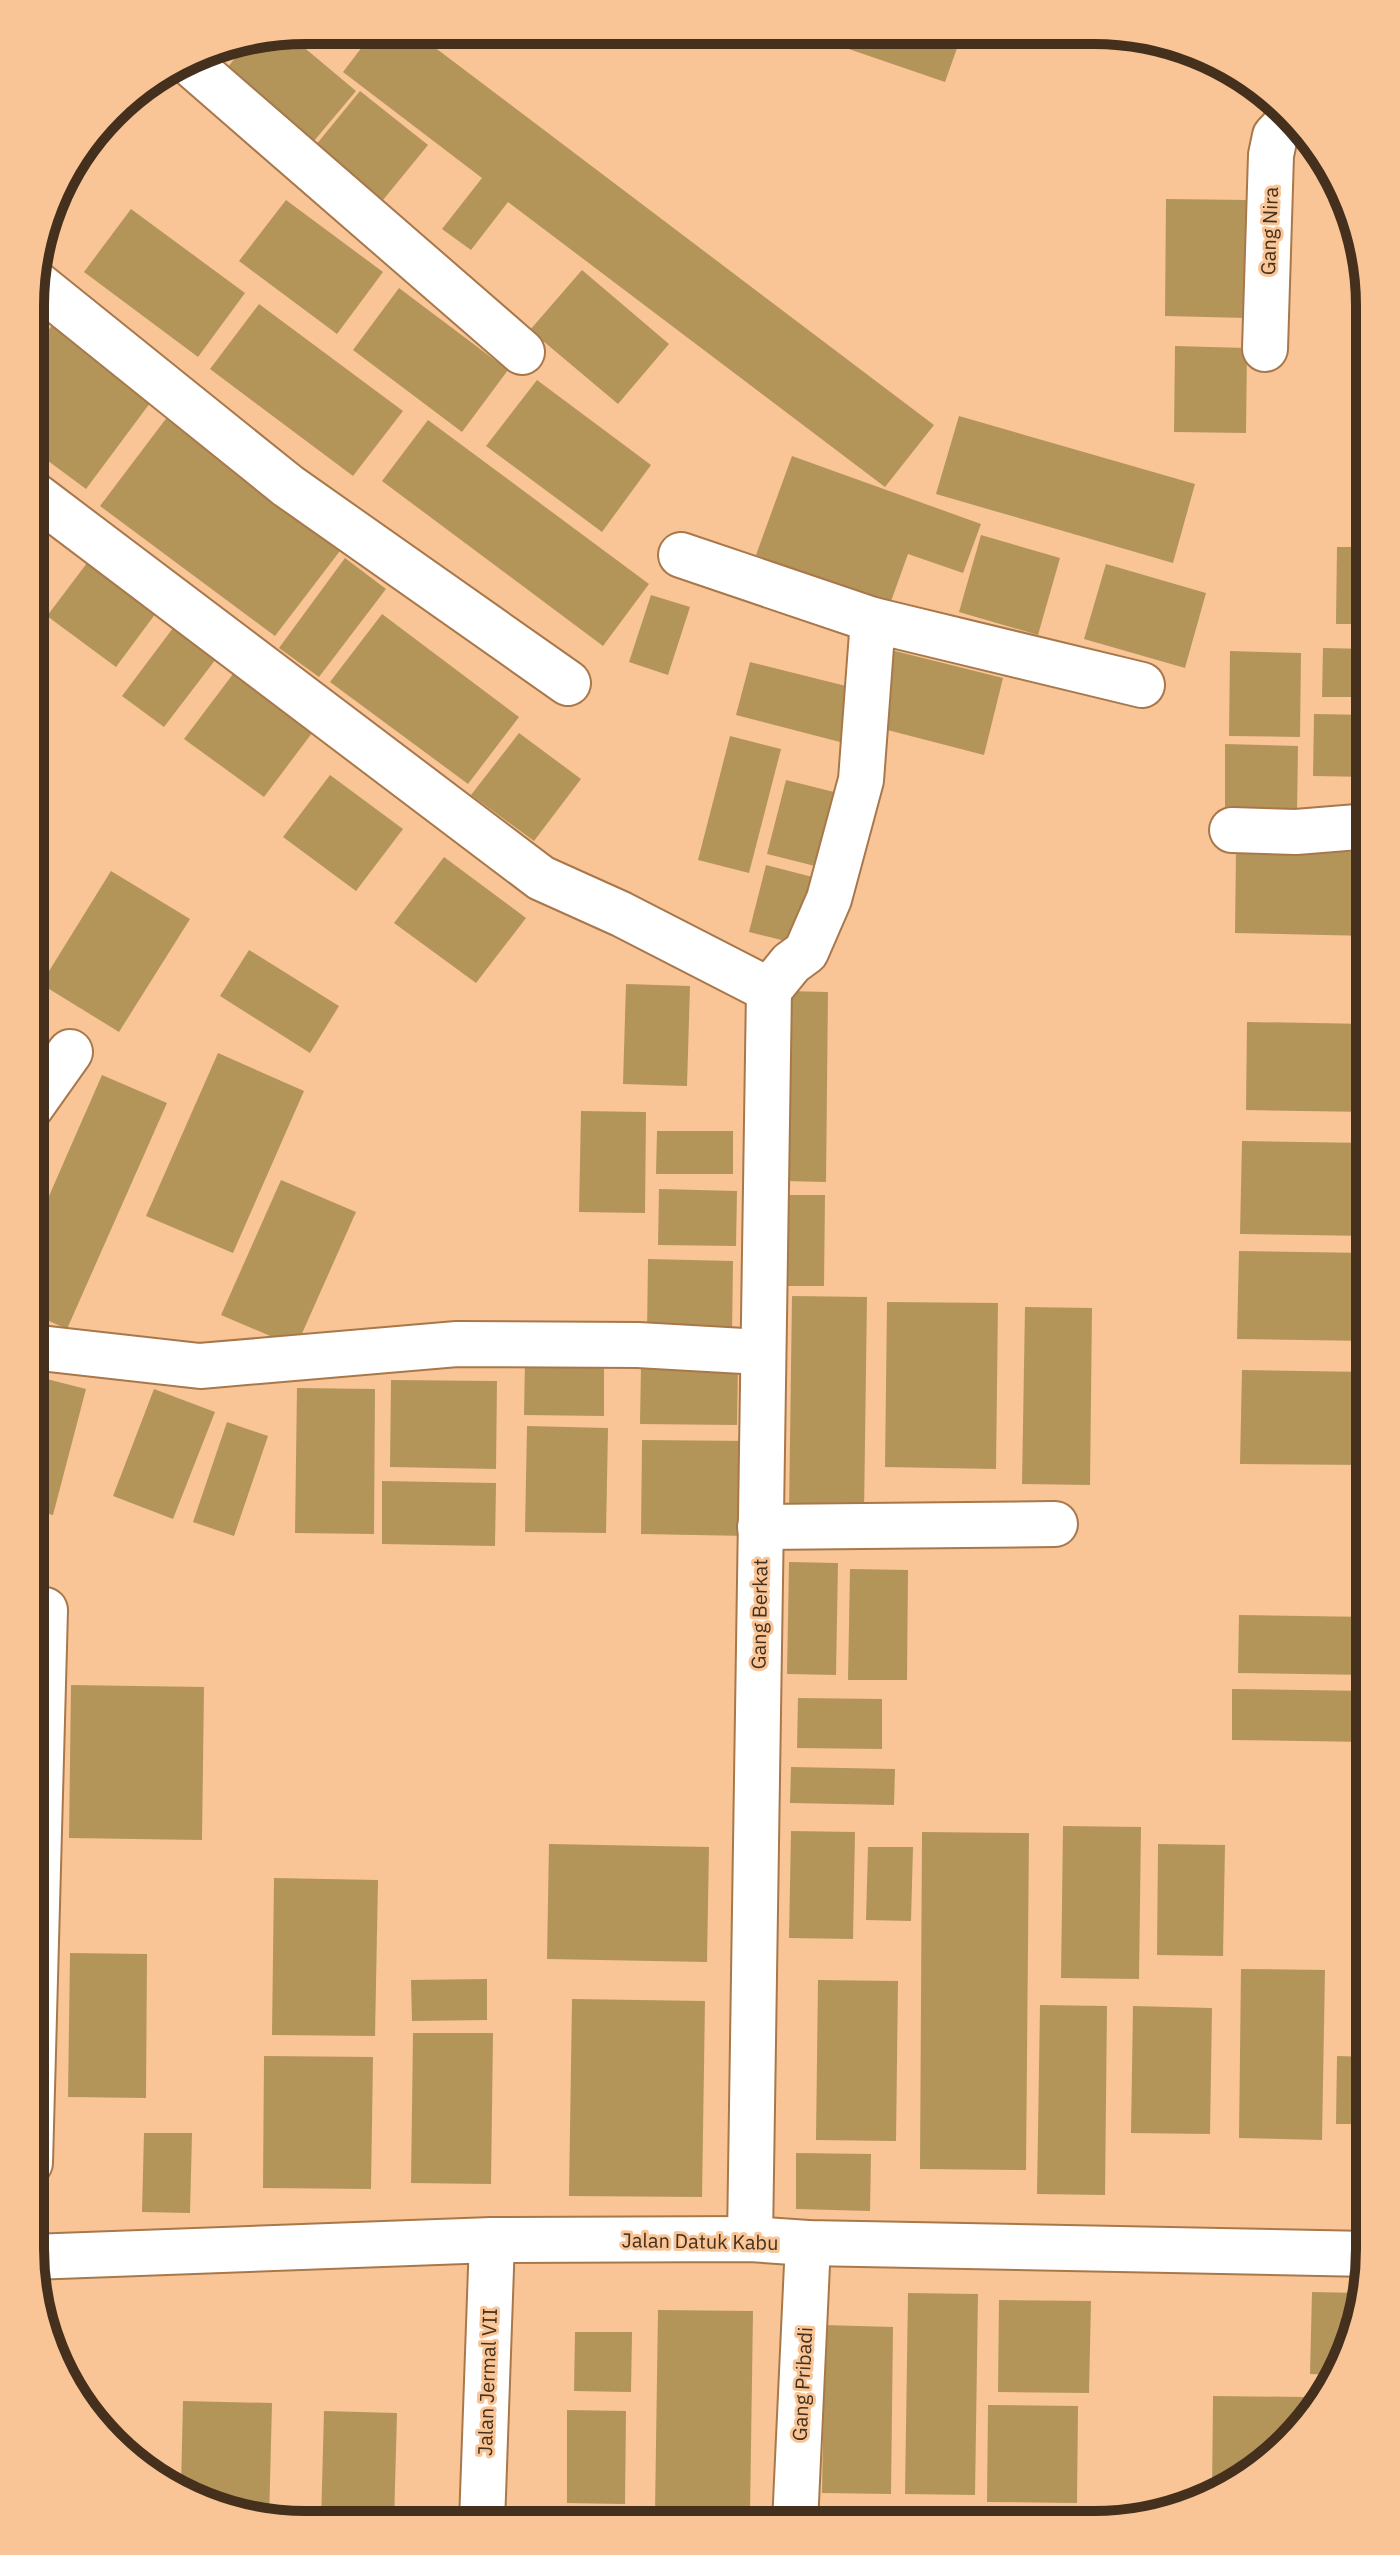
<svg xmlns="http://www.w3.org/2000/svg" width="1400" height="2555" font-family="'IBM Plex Sans',sans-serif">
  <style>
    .building { fill: #b3955a }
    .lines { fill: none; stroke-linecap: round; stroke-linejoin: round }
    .minor-casing { stroke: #a8784b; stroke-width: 48 }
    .minor { stroke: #fff; stroke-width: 44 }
    .labels { text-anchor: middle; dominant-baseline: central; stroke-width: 6; stroke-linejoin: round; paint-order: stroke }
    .street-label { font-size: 20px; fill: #44301d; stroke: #f9c596 }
    .rim { fill: none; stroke: #44301d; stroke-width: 10 }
  </style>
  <rect width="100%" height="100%" fill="#f9c596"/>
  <!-- building -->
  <g class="building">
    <path d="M375,30L413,31L934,425L885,487L508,202L471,250L442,229L482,178L343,72Z"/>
    <path d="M802,33L934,34H962L945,82Z"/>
    <path d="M288,34L356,91L303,154L275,130L286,116L227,68L249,41Z"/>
    <path d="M360,91L428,145L383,200L315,146Z"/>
    <path d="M1166,199L1247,200L1246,318L1165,316Z"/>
    <path d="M286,200L383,272L337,334L239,261Z"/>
    <path d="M131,209L245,293L198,357L84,272Z"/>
    <path d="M582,270L669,344L618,404L530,330Z"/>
    <path d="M399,288L508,370L462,432L353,350Z"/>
    <path d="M259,304L403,411L353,476L210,369Z"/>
    <path d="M53,324L153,399L86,489L32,449V352Z"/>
    <path d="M1175,346L1247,348L1246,433L1174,432Z"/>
    <path d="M537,380L651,465L602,532L486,446Z"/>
    <path d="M168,416L343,547L275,636L100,506Z"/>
    <path d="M959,416L1195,484L1173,563L936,494Z"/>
    <path d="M428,420L649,584L603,646L382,481Z"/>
    <path d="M792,456L981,524L963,573L908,554L890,604L756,555Z"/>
    <path d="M981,535L1060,558L1038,635L959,612Z"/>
    <path d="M1337,547H1370V624H1336Z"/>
    <path d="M345,558L386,589L319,677L279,648Z"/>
    <path d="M87,563L156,613L116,667L47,616Z"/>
    <path d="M1106,564L1206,593L1185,668L1084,639Z"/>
    <path d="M651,595L690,607L668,675L629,662Z"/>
    <path d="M382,614L519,717L468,784L330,682Z"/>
    <path d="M176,624L219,655L164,727L122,696Z"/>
    <path d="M1323,648L1370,649V697H1322Z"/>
    <path d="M887,649L1003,678L984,755L868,725Z"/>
    <path d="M1230,651L1301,653L1300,737L1229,736Z"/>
    <path d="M750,662L854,688L840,742L736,715Z"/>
    <path d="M233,674L312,733L264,797L184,739Z"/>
    <path d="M1314,714L1370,715V777L1313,776Z"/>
    <path d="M519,733L581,779L534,841L471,795Z"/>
    <path d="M730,736L781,749L749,873L698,860Z"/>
    <path d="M1225,744L1298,746L1297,815L1225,814Z"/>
    <path d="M330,775L403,829L356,891L283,837Z"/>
    <path d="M786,780L850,796L831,870L767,854Z"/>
    <path d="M1236,850L1370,852V936L1235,933Z"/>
    <path d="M444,857L526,918L476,983L394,923Z"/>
    <path d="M766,865L824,880L806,946L749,932Z"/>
    <path d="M111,871L190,919L119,1032L41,984Z"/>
    <path d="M249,950L339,1006L310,1053L220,996Z"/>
    <path d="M626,984L690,986L687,1086L623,1084Z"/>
    <path d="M787,991L828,992L826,1182L784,1181Z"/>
    <path d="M31,998L43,1007L31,1022Z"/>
    <path d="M1247,1022L1370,1024V1112L1246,1110Z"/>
    <path d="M218,1053L304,1091L233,1253L146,1216Z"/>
    <path d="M102,1075L167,1103L67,1329L31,1313V1237Z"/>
    <path d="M581,1111L646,1112L645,1213L579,1212Z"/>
    <path d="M657,1131H733V1174H656Z"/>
    <path d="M1242,1141L1370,1143V1236L1240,1234Z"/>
    <path d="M281,1180L356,1212L296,1347L221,1315Z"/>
    <path d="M659,1189L737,1191L736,1246L658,1245Z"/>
    <path d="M789,1195H825L824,1286H788Z"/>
    <path d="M1239,1251L1370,1253V1341L1237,1339Z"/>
    <path d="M648,1259L733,1261L732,1337L647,1336Z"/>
    <path d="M792,1296L867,1297L864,1514L789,1512Z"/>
    <path d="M887,1302L998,1303L996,1469L885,1467Z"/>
    <path d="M1025,1307L1092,1308L1090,1485L1022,1484Z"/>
    <path d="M525,1360L604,1361V1416L524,1415Z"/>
    <path d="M641,1366L738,1368L737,1425L640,1424Z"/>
    <path d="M1242,1370L1370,1372V1465L1240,1464Z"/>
    <path d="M31,1375L86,1389L53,1515L31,1510Z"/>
    <path d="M391,1380L497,1381L496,1469L390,1467Z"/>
    <path d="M297,1388L375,1389L374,1534L295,1533Z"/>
    <path d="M154,1389L215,1412L173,1519L113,1496Z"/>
    <path d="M227,1422L268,1436L234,1536L193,1522Z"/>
    <path d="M527,1426L608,1428L606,1533L525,1532Z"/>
    <path d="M642,1440L751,1441L749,1536L641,1534Z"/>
    <path d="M382,1481L496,1483L495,1546L382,1544Z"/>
    <path d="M789,1562L838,1563L836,1675L787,1674Z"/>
    <path d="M850,1569L908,1570L907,1680H848Z"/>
    <path d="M1239,1615L1370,1617V1675L1238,1673Z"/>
    <path d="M71,1685L204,1687L202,1840L69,1838Z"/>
    <path d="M1232,1689L1370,1691V1742L1232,1740Z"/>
    <path d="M798,1698L882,1699V1749L797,1748Z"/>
    <path d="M791,1767L895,1769L894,1805L790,1803Z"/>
    <path d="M1063,1826L1141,1827L1139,1979L1061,1978Z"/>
    <path d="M791,1831L855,1832L853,1939L789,1938Z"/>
    <path d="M922,1832L1029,1833L1026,2170L920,2169Z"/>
    <path d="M549,1844L709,1847L707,1962L547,1959Z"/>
    <path d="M1158,1844L1225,1845L1223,1956L1157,1955Z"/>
    <path d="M868,1847H913L911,1921L866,1920Z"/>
    <path d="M274,1878L378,1880L375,2036L272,2035Z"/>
    <path d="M70,1953L147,1954L146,2098L68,2097Z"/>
    <path d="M1241,1969L1325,1970L1322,2140L1239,2138Z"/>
    <path d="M487,1979V2020L412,2021L411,1980Z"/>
    <path d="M818,1980L898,1981L896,2141L816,2140Z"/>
    <path d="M572,1999L705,2001L702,2197L569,2196Z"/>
    <path d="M1040,2005L1107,2006L1105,2195L1037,2194Z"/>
    <path d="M1133,2006L1212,2008L1210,2134L1131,2133Z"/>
    <path d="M413,2033H493L491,2184L411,2183Z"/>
    <path d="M264,2056L373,2057L371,2189L263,2188Z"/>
    <path d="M1337,2056L1369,2057V2124H1336Z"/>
    <path d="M144,2133H192L190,2213L142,2212Z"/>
    <path d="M796,2153L871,2154L870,2211L796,2209Z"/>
    <path d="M1312,2292L1363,2293L1349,2354L1337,2375L1310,2374Z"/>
    <path d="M908,2293L978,2294L975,2495L905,2494Z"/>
    <path d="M999,2300L1091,2301L1089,2393L998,2392Z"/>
    <path d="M658,2310L753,2311L750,2513L655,2512Z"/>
    <path d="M825,2325L893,2327L891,2494L822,2493Z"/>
    <path d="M575,2332H632L631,2392L574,2391Z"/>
    <path d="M1213,2396L1305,2397L1304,2425L1248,2478L1212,2496Z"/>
    <path d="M183,2401L272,2403L269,2522L181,2486Z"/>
    <path d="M988,2405L1078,2406L1077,2503L987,2502Z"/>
    <path d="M567,2410L626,2411L625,2504L567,2503Z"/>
    <path d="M324,2411L397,2413L394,2523H321Z"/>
    <path d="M899,2514L968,2515V2525L899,2524Z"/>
  </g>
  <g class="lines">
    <defs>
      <g id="minor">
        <path d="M186,60L522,352"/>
        <path d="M32,280L288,486L568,683"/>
        <path d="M1265,349L1271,155L1275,136L1290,120"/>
        <path d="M32,493L541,878L621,914L769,990"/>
        <path d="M681,555L873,620"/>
        <path d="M1232,830L1296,832L1370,826"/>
        <path d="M769,990L791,963L806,952L829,899L861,780L873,620L1142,685"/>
        <path d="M31,1107L70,1052"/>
        <path d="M31,1347L200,1366L457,1344L638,1345L761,1352"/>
        <path d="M760,1527L1055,1524"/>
        <path d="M30,2163L45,1610"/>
        <path d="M750,2239L769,990"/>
        <path d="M31,2257L492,2240L750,2239L808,2243L1369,2254"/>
        <path d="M482,2523L492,2240"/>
        <path d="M795,2524L808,2243"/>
      </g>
    </defs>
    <!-- minor casing -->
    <use href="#minor" class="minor-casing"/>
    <!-- minor -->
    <use href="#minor" class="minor"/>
  </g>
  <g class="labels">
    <!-- street labels -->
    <g class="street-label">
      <text transform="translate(1269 231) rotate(-88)">Gang Nira</text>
      <text transform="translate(759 1614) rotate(-89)">Gang Berkat</text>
      <text transform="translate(700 2241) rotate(1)">Jalan Datuk Kabu</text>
      <text transform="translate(487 2382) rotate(-88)">Jalan Jermal VII</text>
      <text transform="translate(802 2384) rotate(-87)">Gang Pribadi</text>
    </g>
  </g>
  <!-- crop -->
  <path d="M0 0H1400V2555H0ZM306 44H1094A262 262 0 0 1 1356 306V2249A262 262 0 0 1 1094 2511H306A262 262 0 0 1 44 2249V306A262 262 0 0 1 306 44Z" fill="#f9c596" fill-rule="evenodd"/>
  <path class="rim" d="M306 44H1094A262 262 0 0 1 1356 306V2249A262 262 0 0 1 1094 2511H306A262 262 0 0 1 44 2249V306A262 262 0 0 1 306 44Z"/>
</svg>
